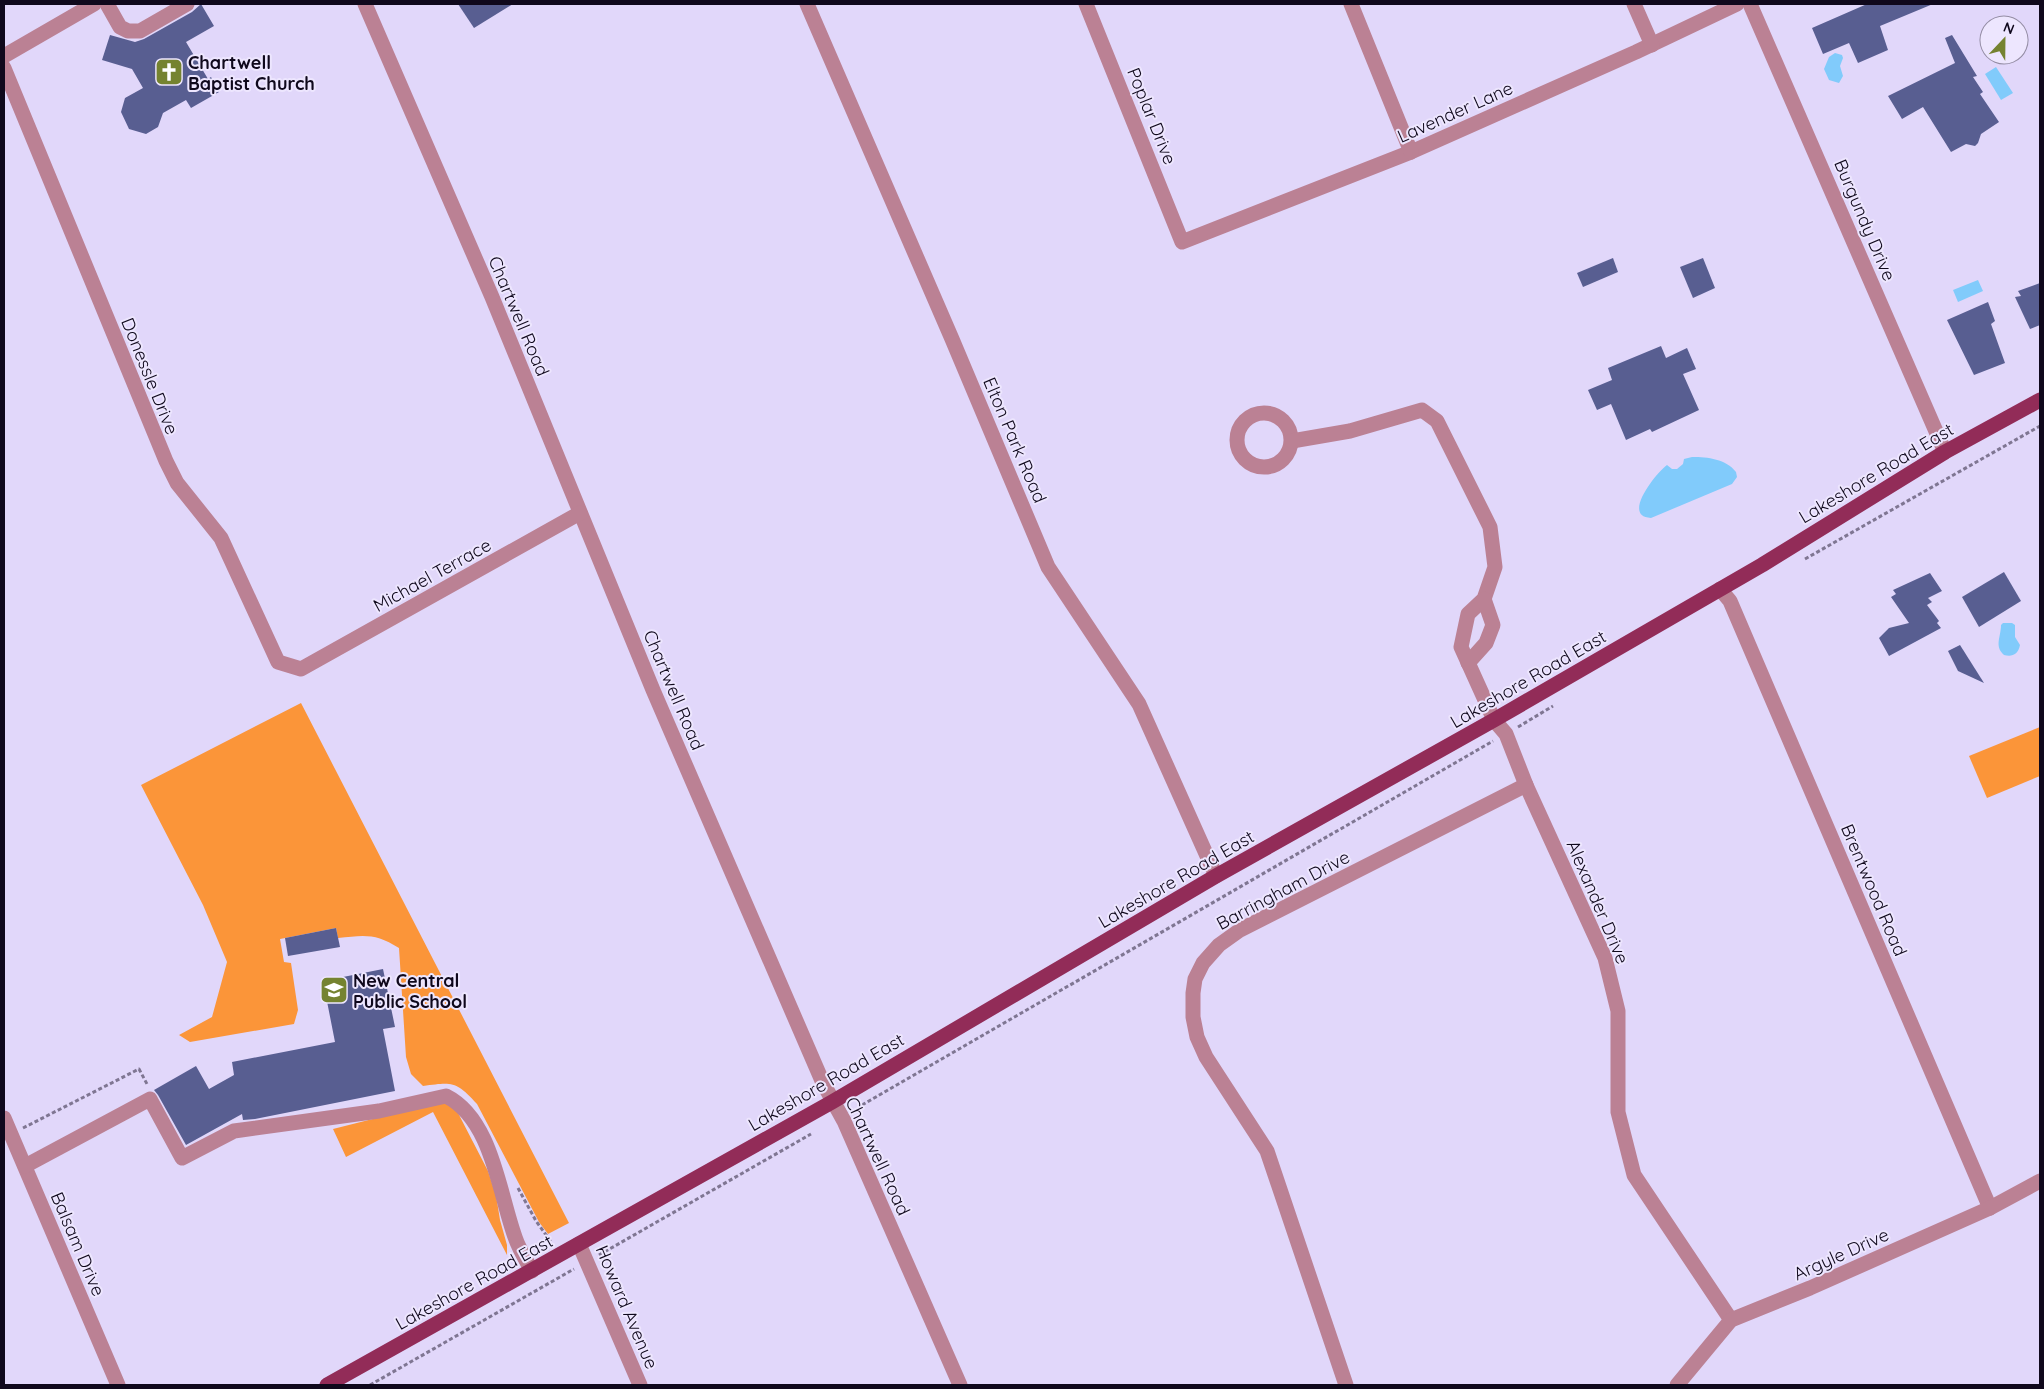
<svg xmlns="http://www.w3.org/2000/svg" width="2044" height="1389" font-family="Quicksand,sans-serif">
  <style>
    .green { fill: #fb9539 }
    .water { fill: #81cbfb }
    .building { fill: #585e91 }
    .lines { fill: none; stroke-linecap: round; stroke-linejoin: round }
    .path { stroke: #7f7692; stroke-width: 3; stroke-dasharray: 4 2.5; stroke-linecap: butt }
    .minor { stroke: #bb8194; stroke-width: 15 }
    .major { stroke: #922c58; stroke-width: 15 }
    .labels { text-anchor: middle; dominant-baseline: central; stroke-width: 4; stroke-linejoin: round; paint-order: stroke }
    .poi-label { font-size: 18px; font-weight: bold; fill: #0f081c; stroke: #ede6fe; text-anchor: start }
    .street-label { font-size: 18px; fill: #0f081c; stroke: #ede6fe }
  </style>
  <rect width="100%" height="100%" fill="#e1d7fa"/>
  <!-- green -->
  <g class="green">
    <path d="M301,703L569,1223L548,1234L539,1222L477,1104C456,1081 453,1082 423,1086L411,1074L406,1057L399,948C376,933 364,935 338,938L336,928L280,939L284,962L291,963L298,1010L294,1024L190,1042L179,1035L212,1017L227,962L203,905L141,785Z"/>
    <path d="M2040,727V776L1987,798L1969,756Z"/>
    <path d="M440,1102L448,1104L457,1111L488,1171L496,1195L500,1220L507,1245V1255L433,1112L346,1157L333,1129Z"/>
  </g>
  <!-- water -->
  <g class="water">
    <path d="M1835,53L1842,55L1843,58L1840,66L1843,76L1839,83L1829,80L1824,69L1829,57Z"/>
    <path d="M1996,67L2013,93L2001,100L1985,74Z"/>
    <path d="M1978,280L1983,291L1958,302L1953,290Z"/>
    <path d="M1692,457C1708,457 1726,459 1736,472L1737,477L1732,484L1651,518C1621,517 1656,473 1667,465L1672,469H1677L1683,464L1684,459Z"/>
    <path d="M2003,623H2012L2015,625V637L2020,645C2018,655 2012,657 2004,655C1994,646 2001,637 2001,625Z"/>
  </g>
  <!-- building -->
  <g class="building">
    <path d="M201,4L214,26L186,42L208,79L211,77L219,92L191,108L186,100L163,113L158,127L146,134L129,129L121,112L125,98L143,88L132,69L102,60L110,35L135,42L144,39L192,12Z"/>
    <path d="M458,4H513L474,28Z"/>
    <path d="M1867,4H1933L1880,26L1888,50L1858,63L1849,43L1823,54L1812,28Z"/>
    <path d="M1952,35L1977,76L1973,77L1983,92L1980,94L1999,122L1981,134L1978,143L1975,146L1966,144L1951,152L1923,107L1902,119L1888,96L1955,63L1945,38Z"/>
    <path d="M1613,258L1618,272L1583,287L1577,273Z"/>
    <path d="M1703,258L1715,288L1693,298L1680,267Z"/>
    <path d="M2040,283V325L2030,329L2015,297L2021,296L2018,291Z"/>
    <path d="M1988,302L1995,321L1991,324L2005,363L1974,375L1947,320Z"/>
    <path d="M1661,346L1666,358L1687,348L1696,369L1683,374L1699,410L1652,432L1650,429L1626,440L1611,404L1597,410L1588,390L1612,380L1608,368Z"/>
    <path d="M2004,572L2021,601L1979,627L1962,597Z"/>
    <path d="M1930,573L1942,591L1928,598L1932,602L1927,605L1939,621L1937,623L1941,628L1889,656L1879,638L1889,628L1909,623L1891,597L1896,594L1893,590Z"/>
    <path d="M1960,645L1984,683L1958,671L1948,651Z"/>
    <path d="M336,928L340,947L288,956L285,938Z"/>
    <path d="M383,969L395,1027L383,1029L395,1091L255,1119L243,1120L242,1114L186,1145L158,1095L154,1090L196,1066L209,1089L234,1075L232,1062L335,1042L323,981Z"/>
  </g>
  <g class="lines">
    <!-- path -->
    <g class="path">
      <path d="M1805,559L2040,426"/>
      <path d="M1518,727L1553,706"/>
      <path d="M862,1105L1493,741"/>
      <path d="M23,1128L139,1069L147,1084"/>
      <path d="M518,1188L536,1221L551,1242"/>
      <path d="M599,1255L811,1134"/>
      <path d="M370,1385L574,1269"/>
    </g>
    <!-- minor -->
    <g class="minor">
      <path d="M107,4L120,27L128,31H140L187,4"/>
      <path d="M365,4L492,297L653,690L823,1083L844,1121L960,1385"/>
      <path d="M807,4L952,339L1048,567L1139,704L1216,876"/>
      <path d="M1086,4L1182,242L1411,152L1636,52L1737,4"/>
      <path d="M1351,4L1411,152"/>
      <path d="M1634,4L1652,45"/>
      <path d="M1750,4L1945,452"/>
      <path d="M4,56L94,4"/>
      <path d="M4,68L166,461L177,483L221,538L278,662L301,669L580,513"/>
      <circle cx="1264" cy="440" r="27"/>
      <path d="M1292,441L1350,431L1422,410L1437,421L1490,527L1495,567L1484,599L1468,614L1461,647L1494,720L1506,734L1526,785L1605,958L1618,1011V1112L1634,1175L1731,1320"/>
      <path d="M1720,589L1730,601L1990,1208"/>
      <path d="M1468,663L1486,643L1493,625L1484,599"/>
      <path d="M4,1118L118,1385"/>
      <path d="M25,1166L150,1099L182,1158L234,1131L379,1111L446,1096C492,1119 499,1193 515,1237C519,1249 526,1260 532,1271"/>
      <path d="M579,1244L640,1385"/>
      <path d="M1346,1385L1267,1151L1206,1057L1197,1037L1193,1017V993L1195,979L1203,963L1219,945L1240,930L1526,785"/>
      <path d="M1677,1385L1731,1320L1810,1288L1990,1208L2040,1181"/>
    </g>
    <!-- major -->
    <path class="major" d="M327,1385L832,1102L1216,876L1494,720L1762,565L1945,452L2040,400"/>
  </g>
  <!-- icons -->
  <defs>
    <symbol id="church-square" viewBox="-11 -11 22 22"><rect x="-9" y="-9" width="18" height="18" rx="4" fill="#758330" stroke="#ede6fe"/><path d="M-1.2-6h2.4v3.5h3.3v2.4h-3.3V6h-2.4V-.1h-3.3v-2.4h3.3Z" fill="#fff"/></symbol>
    <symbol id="school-square" viewBox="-11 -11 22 22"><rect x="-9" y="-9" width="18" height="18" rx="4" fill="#758330" stroke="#ede6fe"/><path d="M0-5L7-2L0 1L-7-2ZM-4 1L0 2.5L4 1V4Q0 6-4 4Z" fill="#fff"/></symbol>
  </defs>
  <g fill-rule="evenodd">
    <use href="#church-square" x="153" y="56" width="32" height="32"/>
    <use href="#school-square" x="318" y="974" width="32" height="32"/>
  </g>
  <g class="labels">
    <!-- poi labels -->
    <g class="poi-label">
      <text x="188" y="62">Chartwell<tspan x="188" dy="21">Baptist Church</tspan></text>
      <text x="353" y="980">New Central<tspan x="353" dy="21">Public School</tspan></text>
    </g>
    <!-- street labels -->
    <g class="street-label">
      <text transform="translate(1455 112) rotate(-24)">Lavender Lane</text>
      <text transform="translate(1152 116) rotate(68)">Poplar Drive</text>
      <text transform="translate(1865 220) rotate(67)">Burgundy Drive</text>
      <text transform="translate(519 316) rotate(67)">Chartwell Road</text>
      <text transform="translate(150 376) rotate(68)">Donessle Drive</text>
      <text transform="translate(1015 440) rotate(67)">Elton Park Road</text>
      <text transform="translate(1876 473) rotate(-31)">Lakeshore Road East</text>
      <text transform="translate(432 575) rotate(-29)">Michael Terrace</text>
      <text transform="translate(1528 679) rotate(-30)">Lakeshore Road East</text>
      <text transform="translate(674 690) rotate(67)">Chartwell Road</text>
      <text transform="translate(1176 879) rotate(-30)">Lakeshore Road East</text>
      <text transform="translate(1283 890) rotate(-28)">Barringham Drive</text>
      <text transform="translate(1874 890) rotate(67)">Brentwood Road</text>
      <text transform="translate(1598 902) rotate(67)">Alexander Drive</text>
      <text transform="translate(826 1082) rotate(-30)">Lakeshore Road East</text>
      <text transform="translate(878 1156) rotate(65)">Chartwell Road</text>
      <text transform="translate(78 1244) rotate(67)">Balsam Drive</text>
      <text transform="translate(1841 1254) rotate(-24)">Argyle Drive</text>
      <text transform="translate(474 1282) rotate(-29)">Lakeshore Road East</text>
      <text transform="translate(627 1307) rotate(67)">Howard Avenue</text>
    </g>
  </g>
  <!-- border -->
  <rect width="2044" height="1389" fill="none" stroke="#0f081c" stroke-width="10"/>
  <!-- north arrow -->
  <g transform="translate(2004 40) rotate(22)"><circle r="24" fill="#ede6fe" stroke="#948da4"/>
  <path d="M0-4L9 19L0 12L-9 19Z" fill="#758330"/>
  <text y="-8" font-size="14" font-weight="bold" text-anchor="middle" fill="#0f081c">N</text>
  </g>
</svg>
